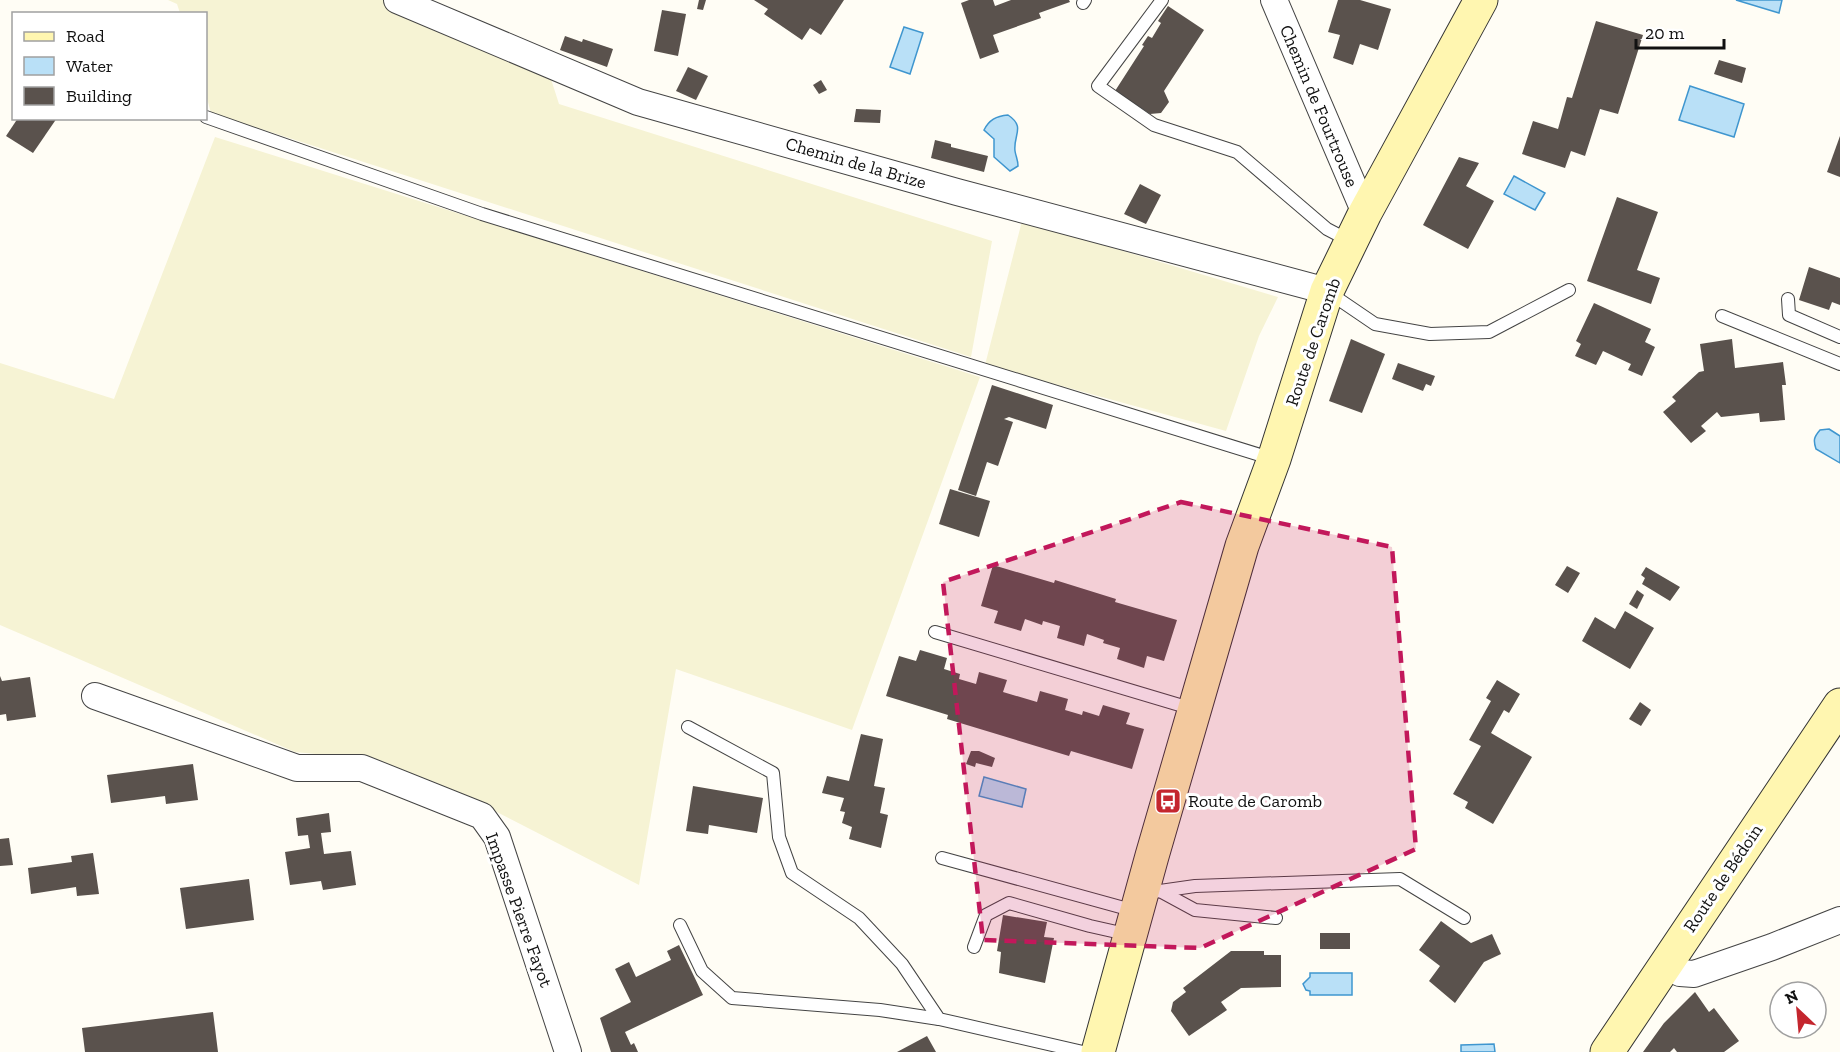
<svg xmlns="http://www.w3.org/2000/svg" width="1840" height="1052" font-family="'Zilla Slab',serif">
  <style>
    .farmland { fill: #f6f3d4 }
    .water { fill: #b9e0f7; stroke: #3f96cf; stroke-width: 1.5 }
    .building { fill: #5a524d }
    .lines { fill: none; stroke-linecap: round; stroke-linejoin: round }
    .lane-casing { stroke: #444; stroke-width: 14 }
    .street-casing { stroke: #444; stroke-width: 28 }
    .secondary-casing { stroke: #333; stroke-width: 35 }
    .lane { stroke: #fff; stroke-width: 12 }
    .street { stroke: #fff; stroke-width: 26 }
    .secondary { stroke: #fff6b0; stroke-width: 33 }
    .marked { fill: #c2185b; fill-opacity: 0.2; stroke: #c2185b; stroke-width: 4.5; stroke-dasharray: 12 8; stroke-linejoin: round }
    .labels { text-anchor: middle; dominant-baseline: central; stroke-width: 6; stroke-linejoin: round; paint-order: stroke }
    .street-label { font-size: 18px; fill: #111; stroke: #fff }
    .poi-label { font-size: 18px; fill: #111; stroke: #fff; text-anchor: start }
  </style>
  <rect width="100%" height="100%" fill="#fffdf5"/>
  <!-- farmland -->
  <g class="farmland">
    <path d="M168,0H384L550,76L559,104L992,241L971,357L211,113L206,95V14L180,13L177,4Z"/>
    <path d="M215,137L980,377L852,730L676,669L639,885L487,807L367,759L295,752L0,625V363L114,399Z"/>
    <path d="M1022,221L1278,297L1259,336L1226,431L985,365Z"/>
  </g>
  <!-- water -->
  <g class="water">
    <path d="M1736,0H1782L1779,13Z"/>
    <path d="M904,27L923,33L910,74L890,67Z"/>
    <path d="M1690,86L1744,104L1734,137L1679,120Z"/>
    <path d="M1008,115C1026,127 1013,135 1015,151C1016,157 1018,160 1018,166L1010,171L994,157V139L984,130C989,120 996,116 1008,115Z"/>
    <path d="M1514,176L1545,193L1535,210L1504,194Z"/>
    <path d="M1829,429L1840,436V463L1816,449C1813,440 1814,437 1820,430Z"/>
    <path d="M984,777L1026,789L1022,807L979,796Z"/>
    <path d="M1310,973H1352V995H1310V991L1306,990L1303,984L1310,977Z"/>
    <path d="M1494,1044L1495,1052H1461V1045Z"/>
  </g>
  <!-- building -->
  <g class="building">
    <path d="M699,0H706L703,10L697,9Z"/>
    <path d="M754,0H844L821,35L810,28L802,40L764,14L768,9Z"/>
    <path d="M969,0H993L995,6L1011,0H1069L1070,2L1039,13L1041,18L993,35L999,52L980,59L961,3Z"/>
    <path d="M1338,0H1360L1391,9L1378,50L1360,44L1353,65L1333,58L1340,35L1328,32Z"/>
    <path d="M1168,6L1204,30L1164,91L1169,102L1161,113L1150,114L1115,91L1144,46L1142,45L1148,36L1152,38L1161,23L1158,21Z"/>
    <path d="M662,10L686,14L678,56L654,51Z"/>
    <path d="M1596,21L1643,35L1618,114L1600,109L1585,156L1571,151L1565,168L1522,154L1533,121L1558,129L1567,97L1572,98Z"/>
    <path d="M565,36L582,42L583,39L613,49L607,67L560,50Z"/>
    <path d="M1719,60L1746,68L1742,83L1714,74Z"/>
    <path d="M688,67L708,76L696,100L676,91Z"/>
    <path d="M821,80L827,90L819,94L813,85Z"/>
    <path d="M856,109L881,110L880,123L854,122Z"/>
    <path d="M18,118H57L33,153L6,136Z"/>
    <path d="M1840,136V177L1827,172Z"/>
    <path d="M935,140L951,144V147L988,156L984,172L931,158Z"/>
    <path d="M1459,157L1479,163L1466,186L1494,201L1468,249L1423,225Z"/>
    <path d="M1140,184L1161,195L1146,224L1124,214Z"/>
    <path d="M1617,197L1658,212L1637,270L1660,278L1651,304L1587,281Z"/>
    <path d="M1809,267L1840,278V305L1832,302L1829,310L1799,300Z"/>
    <path d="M1594,303L1651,329L1645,342L1655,347L1642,376L1628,370L1631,364L1603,351L1596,365L1575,356L1581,344L1576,341Z"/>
    <path d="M1351,339L1385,354L1362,413L1329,401Z"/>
    <path d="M1732,339L1735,368L1783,362L1786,385H1782L1785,420L1760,422L1759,413L1721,417L1717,412L1701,426L1706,431L1691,443L1663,412L1676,401L1672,397L1699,372L1704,371L1700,344Z"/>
    <path d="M1398,363L1435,376L1431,386L1426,384L1423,391L1392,379Z"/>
    <path d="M992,385L1053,405L1046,429L1009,417L1004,419L1013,422L998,466L987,462L976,496L958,490Z"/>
    <path d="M950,489L990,501L979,537L939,524Z"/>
    <path d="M993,565L1054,583L1055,580L1116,599L1115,602L1177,620L1164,661L1147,656L1144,668L1117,659L1120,648L1103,643L1104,640L1087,634L1084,646L1057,638L1060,626L1043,621L1042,625L1025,619L1021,631L994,623L998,611L981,606Z"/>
    <path d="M1567,566L1580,573L1568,593L1555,585Z"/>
    <path d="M1646,567L1680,587L1670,601L1642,584L1645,578L1641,575Z"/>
    <path d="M1637,590L1644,595L1637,609L1629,604Z"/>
    <path d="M1625,611L1654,628L1630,669L1582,641L1595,617L1615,629Z"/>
    <path d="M920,650L947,658L944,669L960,674L959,679L976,684L979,672L1007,680L1003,692L1037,702L1040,691L1068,699L1065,710L1082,715L1083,711L1099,716L1103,705L1130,713L1126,724L1144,729L1132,769L1071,751L1069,756L947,719L948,715L886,696L899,656L916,661Z"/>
    <path d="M0,676L2,681L30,677L36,717L7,721L6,714L0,715Z"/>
    <path d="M1497,680L1520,694L1509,713L1504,710L1491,733L1532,757L1493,824L1465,808L1468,802L1453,794L1481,746L1469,740L1491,701L1486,698Z"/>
    <path d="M1640,702L1651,710L1641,726L1629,719Z"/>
    <path d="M861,734L883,739L874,786L885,788L880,813L888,815L881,848L849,839L852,827L842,823L845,812L840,811L844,798L822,793L827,776L849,781Z"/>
    <path d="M971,751H979L995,758L992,767L976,763L975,767L966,764Z"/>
    <path d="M193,764L198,800L166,804L165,796L111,803L107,775Z"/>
    <path d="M693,786L763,798L757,833L709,825L708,834L686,831Z"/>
    <path d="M329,813L331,832L321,833L324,854L351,851L356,885L323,890L321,881L290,885L285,852L310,848L308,835L298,836L296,818Z"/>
    <path d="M9,838L13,865L0,866V839Z"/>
    <path d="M93,853L99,894L77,896L76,887L31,894L28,868L72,862L71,856Z"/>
    <path d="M249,879L254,920L186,929L180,888Z"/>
    <path d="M1003,915L1047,922L1044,937L1054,938L1045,983L999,973L1001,952L997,951Z"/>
    <path d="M1441,921L1471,943L1492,934L1501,954L1484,962L1455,1003L1429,981L1440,966L1419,950Z"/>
    <rect x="1320" y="933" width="30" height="16"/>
    <path d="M679,945L703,995L625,1032L631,1045L634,1043L638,1052H611L600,1018L631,1002L615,969L629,962L636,977L671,960L667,951Z"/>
    <path d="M1231,951H1264V955H1281V987L1241,988L1221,1002L1227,1010L1189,1036L1171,1011L1173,1002L1186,992L1183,988Z"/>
    <path d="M1695,992L1709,1012L1714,1008L1739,1041L1724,1052H1677L1674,1048L1670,1052H1643L1664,1023Z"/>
    <path d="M213,1012L218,1052H85L82,1028Z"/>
    <path d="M927,1036L936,1052H897Z"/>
  </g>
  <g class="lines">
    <defs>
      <g id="lane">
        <path d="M1162,0L1098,86L1154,125L1237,152L1327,229L1350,241"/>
        <path d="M1083,3L1085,0"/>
        <path d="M206,117L482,214L1273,459"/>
        <path d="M1328,292L1375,324L1430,334L1489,332L1569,290"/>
        <path d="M1788,299L1789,315L1840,337"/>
        <path d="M1722,316L1840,364"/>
        <path d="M935,632L1193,709"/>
        <path d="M688,727L773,773L779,837L792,873L859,918L902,964L939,1019L1083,1052"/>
        <path d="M942,858L1135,911"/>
        <path d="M1160,891L1195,910L1276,918"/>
        <path d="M1146,893L1195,886L1400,879L1464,918"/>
        <path d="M680,925L702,971L732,998L880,1010L939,1019"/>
        <path d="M974,947L986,915L1009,903L1090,926L1130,935"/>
      </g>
      <g id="street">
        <path d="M397,0L638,102L957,192L1327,291"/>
        <path d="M1274,0L1365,213"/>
        <path d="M95,696L297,768H362L482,816L497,837L568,1052"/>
        <path d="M1664,965L1680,973L1694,974L1772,947L1840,920"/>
      </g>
      <g id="secondary">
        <path d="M1098,1052L1152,856L1242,546L1274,459L1327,291L1365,213L1481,0"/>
        <path d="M1607,1052L1840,705"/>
      </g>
    </defs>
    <!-- lane casing -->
    <use href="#lane" class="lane-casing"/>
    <!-- street casing -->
    <use href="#street" class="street-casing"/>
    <!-- secondary casing -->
    <use href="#secondary" class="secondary-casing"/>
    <!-- lane -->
    <use href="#lane" class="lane"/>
    <!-- street -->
    <use href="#street" class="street"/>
    <!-- secondary -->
    <use href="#secondary" class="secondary"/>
  </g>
  <!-- marked area -->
  <path class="marked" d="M1181,502L1392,547L1416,849L1200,948L983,940L943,582Z"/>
  <!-- icons -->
  <defs>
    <symbol id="bus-square" viewBox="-11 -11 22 22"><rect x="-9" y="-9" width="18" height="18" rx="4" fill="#c4262e" stroke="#fff"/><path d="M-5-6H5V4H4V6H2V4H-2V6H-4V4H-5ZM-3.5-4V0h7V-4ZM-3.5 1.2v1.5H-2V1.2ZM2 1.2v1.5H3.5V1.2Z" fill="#fff"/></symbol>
  </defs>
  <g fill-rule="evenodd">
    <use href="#bus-square" x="1153" y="786" width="30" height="30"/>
  </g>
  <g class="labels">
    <!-- street labels -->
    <g class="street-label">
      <text transform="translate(1319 106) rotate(67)">Chemin de Fourtrouse</text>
      <text transform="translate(856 163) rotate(16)">Chemin de la Brize</text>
      <text transform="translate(1313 342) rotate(-71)">Route de Caromb</text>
      <text transform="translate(1723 878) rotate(-56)">Route de Bédoin</text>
      <text transform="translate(519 910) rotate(70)">Impasse Pierre Fayot</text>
    </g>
    <!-- poi labels -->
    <g class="poi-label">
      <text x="1188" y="801">Route de Caromb</text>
    </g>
  </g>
  <!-- legend -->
  <rect x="12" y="12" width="195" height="108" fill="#ffffff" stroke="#a0a0a0" stroke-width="1.5"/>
  <rect x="24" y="32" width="30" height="9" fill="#fff6b0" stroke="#a0a0a0" stroke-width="1.5"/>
  <text x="66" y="42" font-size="18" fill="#111111">Road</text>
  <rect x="24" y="57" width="30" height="18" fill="#b9e0f7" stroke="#a0a0a0" stroke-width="1.5"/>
  <text x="66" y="72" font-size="18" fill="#111111">Water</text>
  <rect x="24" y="87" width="30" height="18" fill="#5a524d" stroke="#a0a0a0" stroke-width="1.5"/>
  <text x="66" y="102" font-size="18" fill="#111111">Building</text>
  <!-- north arrow -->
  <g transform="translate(1798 1010) rotate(334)"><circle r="28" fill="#ffffff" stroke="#a0a0a0" stroke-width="1.5"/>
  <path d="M0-4.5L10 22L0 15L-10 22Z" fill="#c4262e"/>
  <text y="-9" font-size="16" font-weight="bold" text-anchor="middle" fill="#111111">N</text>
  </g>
  <!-- scale -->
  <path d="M1636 39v9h88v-9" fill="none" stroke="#111111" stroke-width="3"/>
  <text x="1645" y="39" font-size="18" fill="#111111" stroke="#ffffff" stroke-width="4.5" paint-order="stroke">20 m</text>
</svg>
